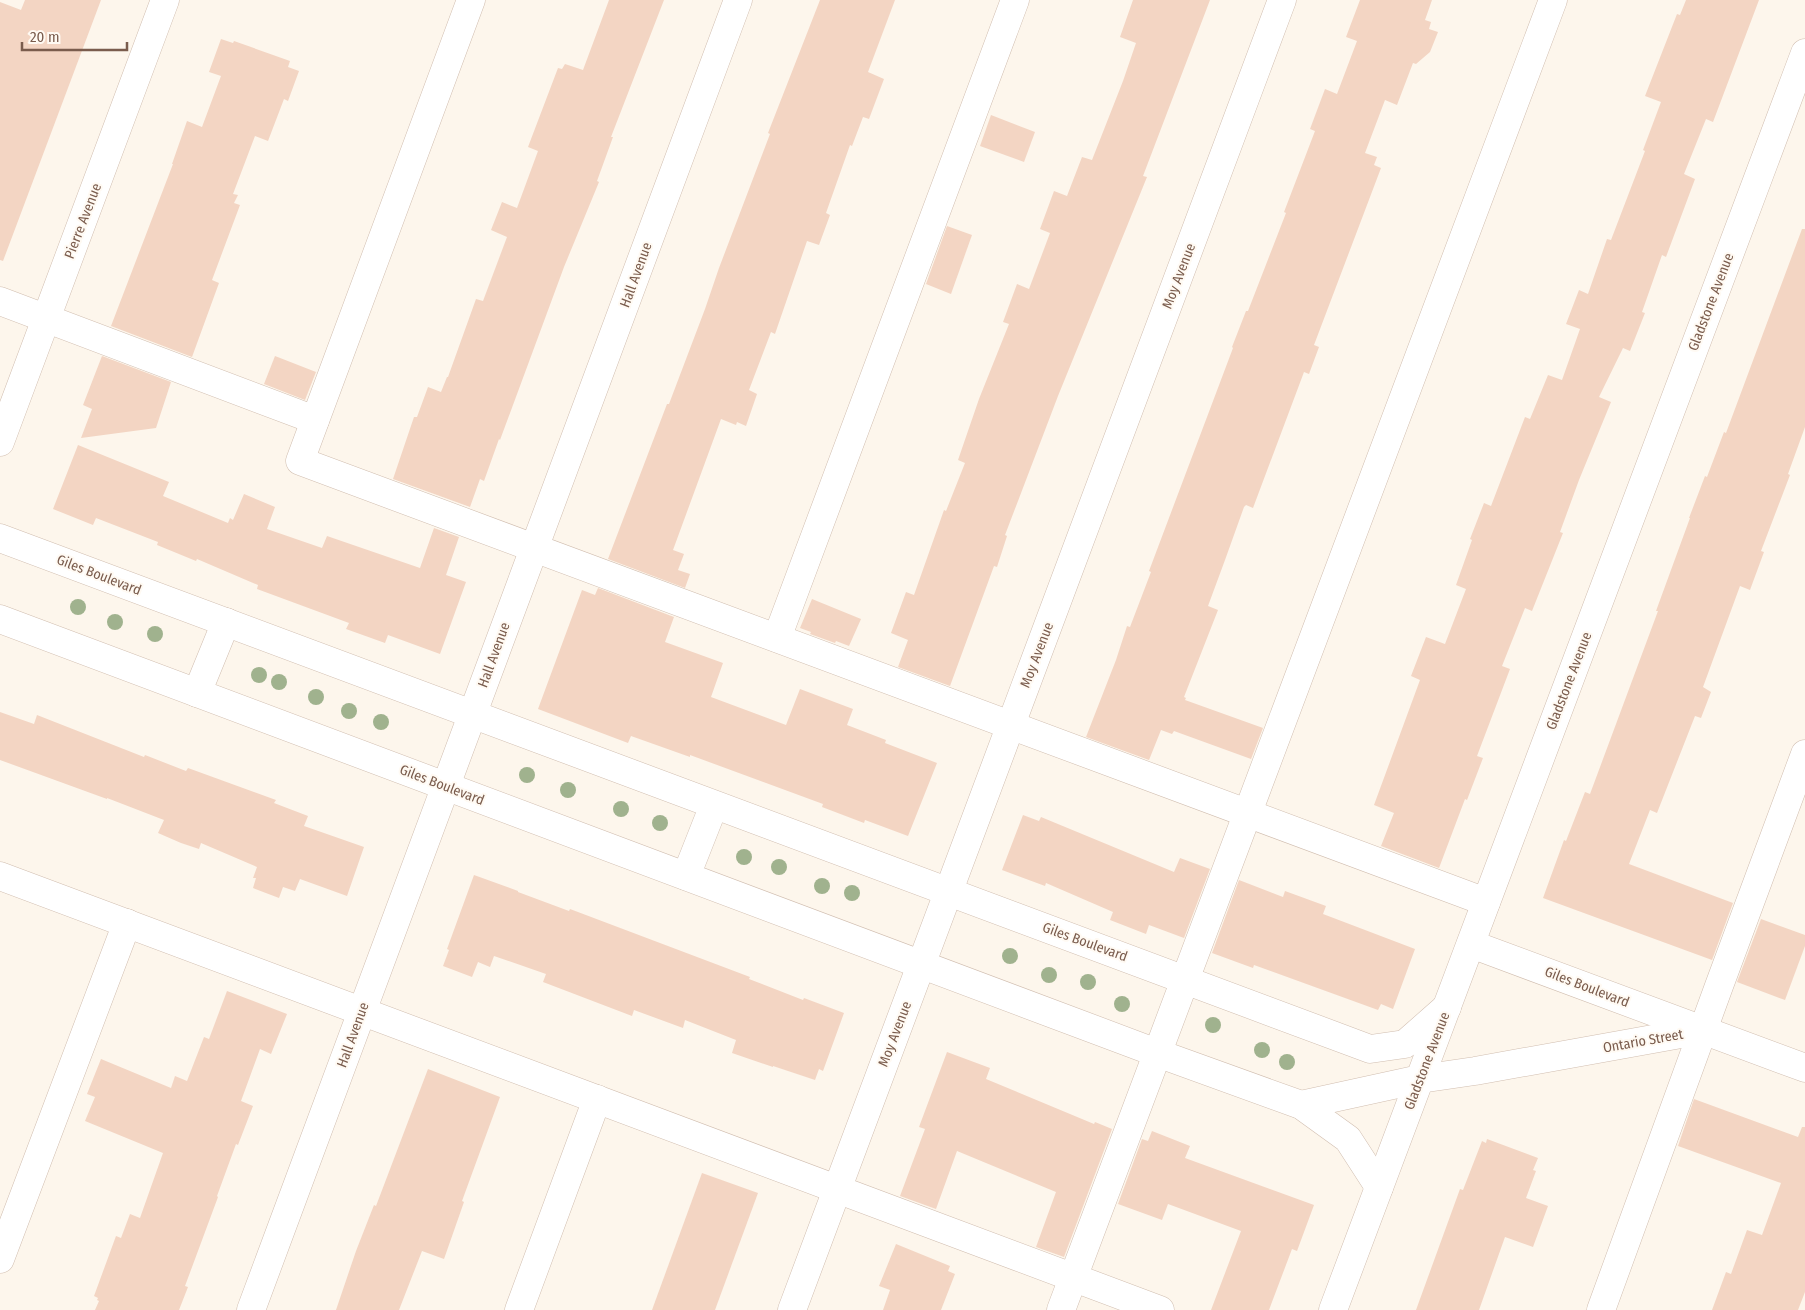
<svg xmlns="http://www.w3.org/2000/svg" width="1805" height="1310" font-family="'Fira Sans Condensed',sans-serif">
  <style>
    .building { fill: #f3d5c3 }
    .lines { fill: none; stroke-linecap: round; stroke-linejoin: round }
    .minor-casing { stroke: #d1beb0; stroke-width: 29 }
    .minor { stroke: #fff; stroke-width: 28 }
    .tree { fill: #a0b28e }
    .labels { text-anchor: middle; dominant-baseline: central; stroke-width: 4; stroke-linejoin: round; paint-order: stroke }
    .street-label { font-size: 14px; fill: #7a5c4d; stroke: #fffaf3 }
  </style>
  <rect width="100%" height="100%" fill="#fdf6ec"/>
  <!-- building -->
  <g class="building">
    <path d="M25,0H101L3,261L0,260V2L21,10Z"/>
    <path d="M609,0H664L611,137H613L597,181L599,182L564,267L500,440L499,439L484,481L480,479L470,507L393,479L414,417H417L428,387L441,392L447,377H448L476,299L483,301L507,237L491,230L502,202L517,208L538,151L528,147L558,68L562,69L565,64L583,70Z"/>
    <path d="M820,0H895L868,72L884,79L869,119L863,117L852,146L850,145L826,213L830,215L819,245L807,241L775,334L771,332L749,390L757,394L746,426L737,422L736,425L721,419L673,550L684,554L678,570L690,574L685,588L608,559L667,404H669L705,309L719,268L770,134L768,133Z"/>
    <path d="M1133,0H1210L1143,176L1147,177L1058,396L1005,535L1007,536L997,567L994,566L950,686L898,667L908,640L891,633L906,592L914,595L944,510L946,511L965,463L958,460L979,399L1009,324L1003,322L1017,284L1029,289L1050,233L1040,229L1054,191L1067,196L1082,157L1092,160L1123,81L1136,43L1120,37Z"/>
    <path d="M1360,0H1432L1425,20L1431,22L1429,29L1438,32L1430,52L1416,64L1413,63L1397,105L1385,100L1365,153L1377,157L1374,165L1381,168L1314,345L1319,347L1309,374L1304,372L1253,508L1246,505L1244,507L1225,560L1208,606L1218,610L1184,697L1186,698L1185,700L1263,728L1251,759L1174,731L1172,734L1161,730L1149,760L1086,737L1116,660L1127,626L1130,627L1151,572L1149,571L1233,348L1232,347L1246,311H1248L1286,213L1284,212L1315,131L1310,129L1325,89L1337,94L1357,41L1346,37Z"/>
    <path d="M1686,0H1759L1713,122L1706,119L1684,174L1695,179L1666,257L1662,255L1642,312L1645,313L1630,351L1623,348L1599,397L1611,402L1579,480L1560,532L1563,533L1532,611L1525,608L1502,666L1510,669L1477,756L1483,758L1467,800L1465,799L1439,868L1381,846L1394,813L1374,805L1420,680L1411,676L1426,637L1445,644L1466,589L1456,585L1472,540L1470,539L1484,503L1491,506L1525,417L1530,419L1548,375L1562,380L1580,329L1566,324L1579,290L1588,294L1607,239L1611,240L1645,151L1643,150L1661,102L1645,96L1677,14L1680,15Z"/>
    <path d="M221,39L233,43L234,41L290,61L288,67L299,71L288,101L284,99L268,141L255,136L233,194L238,195L234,203L240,205L212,280L219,283L192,357L111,326L173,164H172L187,121L202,127L221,76L209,72Z"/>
    <path d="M991,115L1035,132L1024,162L980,146Z"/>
    <path d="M947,226L972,235L951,294L926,284Z"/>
    <path d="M1802,229H1805V427L1788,474L1790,475L1761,551L1764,552L1750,590L1740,586L1703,687L1711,692L1701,718L1695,716L1657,813L1650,810L1629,864L1733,903L1712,960L1543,898L1564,840L1566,841L1585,792L1590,794L1658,611H1656L1690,518H1689L1705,476L1707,477L1724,432L1726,433Z"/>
    <path d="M102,356L171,382L156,428L81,438L92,409L83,405Z"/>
    <path d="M275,356L316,372L305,400L264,384Z"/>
    <path d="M78,445L169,482L163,496L228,523L230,518L233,520L244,494L275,507L267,529L322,548L327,536L420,568L434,528L459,537L446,575L466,582L440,654L388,635L385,643L346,629L349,623L257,589L258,585L197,559L196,561L157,545L158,542L96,518L93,525L53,509Z"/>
    <path d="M598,588L674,617L665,642L723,663L711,697L786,725L800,689L853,709L847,725L886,740L885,743L937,763L908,836L865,820L864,823L822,807L823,804L690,755V757L631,736L628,743L538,709L582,590L595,595Z"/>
    <path d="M812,599L861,619L849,646L836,641L835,643L810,634L811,632L800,628Z"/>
    <path d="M0,712L34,724L37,715L144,757L145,755L186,771L188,768L276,800L274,803L308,816L304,826L364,847L347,896L300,879L295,891L283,887L279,898L253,888L256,878H253L257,867L201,843L199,849L181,843L158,833L164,820L107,798V799L0,760Z"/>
    <path d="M1023,815L1039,821L1041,817L1174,872L1180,858L1210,869L1184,938L1149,925L1146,934L1110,920L1113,912L1046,883L1045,886L1002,870Z"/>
    <path d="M474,875L518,891V892L569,911L570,909L750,977L749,979L803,1000L804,998L844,1013L823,1071L819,1069L815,1080L773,1066V1067L732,1053L736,1040L685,1020L683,1028L634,1010L632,1016L543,982L546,974L494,956L490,967L478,962L472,977L443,966L449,950L447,949Z"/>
    <path d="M1239,880L1283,897L1285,891L1326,906L1323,914L1415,949L1393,1009L1381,1004L1378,1010L1254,965L1253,968L1212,953Z"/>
    <path d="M1761,919L1805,935V946L1785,1000L1737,982Z"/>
    <path d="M227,991L287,1014L271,1054L260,1049L241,1101L253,1106L238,1145L236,1144L217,1196L218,1197L185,1286L188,1287L179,1310H95L99,1301L97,1300L98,1298L94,1296L116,1236L121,1238L130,1214L140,1218L163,1153L85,1121L95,1097L87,1094L101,1059L171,1088L175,1076L187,1081L204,1037L209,1039Z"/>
    <path d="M947,1052L990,1068L986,1079L1094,1124L1095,1122L1112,1129L1064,1257L1036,1247L1056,1192L957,1151L936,1209L900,1196L925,1129L919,1127Z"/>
    <path d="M428,1069L500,1097L462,1201L464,1202L444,1259L422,1251L399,1310H336L356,1251L374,1205L376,1206Z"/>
    <path d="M1694,1099L1798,1137L1802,1127H1805V1292L1798,1310H1712L1726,1272L1731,1274L1747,1230L1762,1235L1781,1183L1678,1146Z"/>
    <path d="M1152,1131L1190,1146L1185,1158L1314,1205L1297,1251L1292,1249L1269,1310H1211L1241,1231L1168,1204L1162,1220L1118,1204L1142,1139L1148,1141Z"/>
    <path d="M1487,1139L1538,1158L1533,1170L1536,1171L1526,1198L1548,1206L1533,1247L1505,1237L1479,1310H1416L1460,1189L1463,1190L1482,1141L1486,1143Z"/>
    <path d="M702,1173L758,1193L715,1310H652Z"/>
    <path d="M896,1244L950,1266L948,1271L955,1274L941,1310H883L890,1290L879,1286Z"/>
  </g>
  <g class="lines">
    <defs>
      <g id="minor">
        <path d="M471,0L300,461L1486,902"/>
        <path d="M0,301L315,420"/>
        <path d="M0,442L165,0"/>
        <path d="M0,538L1370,1049L1405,1044L1447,1007"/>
        <path d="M0,619L1157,1053L1301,1105L1348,1139L1379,1187"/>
        <path d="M777,638L1015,0"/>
        <path d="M197,693L226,622"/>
        <path d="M0,876L1160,1310"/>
        <path d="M686,876L714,805"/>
        <path d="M1471,944L1805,1068"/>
        <path d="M1301,1105L1420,1079L1475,1071L1703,1030"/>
        <path d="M0,1259L127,923"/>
        <path d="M251,1310L738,0"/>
        <path d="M519,1310L597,1099"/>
        <path d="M792,1310L1282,0"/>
        <path d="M1061,1310L1553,0"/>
        <path d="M1333,1310L1805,53"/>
        <path d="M1601,1310L1719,986L1805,754"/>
      </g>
    </defs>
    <!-- minor casing -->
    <use href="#minor" class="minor-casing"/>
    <!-- minor -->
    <use href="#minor" class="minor"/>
  </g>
  <!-- trees -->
  <g class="tree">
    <circle cx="78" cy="607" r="8"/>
    <circle cx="115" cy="622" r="8"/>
    <circle cx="155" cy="634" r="8"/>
    <circle cx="259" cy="675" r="8"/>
    <circle cx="279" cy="682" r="8"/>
    <circle cx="316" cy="697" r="8"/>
    <circle cx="349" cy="711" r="8"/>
    <circle cx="381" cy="722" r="8"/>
    <circle cx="527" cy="775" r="8"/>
    <circle cx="568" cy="790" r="8"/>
    <circle cx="621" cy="809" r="8"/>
    <circle cx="660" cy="823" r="8"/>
    <circle cx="744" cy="857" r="8"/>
    <circle cx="779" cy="867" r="8"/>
    <circle cx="822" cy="886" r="8"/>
    <circle cx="852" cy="893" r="8"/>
    <circle cx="1010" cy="956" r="8"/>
    <circle cx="1049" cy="975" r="8"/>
    <circle cx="1088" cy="982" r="8"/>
    <circle cx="1122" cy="1004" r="8"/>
    <circle cx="1213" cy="1025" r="8"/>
    <circle cx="1262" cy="1050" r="8"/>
    <circle cx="1287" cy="1062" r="8"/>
  </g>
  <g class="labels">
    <!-- street labels -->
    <g class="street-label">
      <text transform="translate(83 221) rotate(-69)">Pierre Avenue</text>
      <text transform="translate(636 275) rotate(-70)">Hall Avenue</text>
      <text transform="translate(1179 276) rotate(-69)">Moy Avenue</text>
      <text transform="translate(1711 302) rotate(-69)">Gladstone Avenue</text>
      <text transform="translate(99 575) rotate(21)">Giles Boulevard</text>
      <text transform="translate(494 655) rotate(-70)">Hall Avenue</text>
      <text transform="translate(1037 655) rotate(-69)">Moy Avenue</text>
      <text transform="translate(1569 681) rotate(-69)">Gladstone Avenue</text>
      <text transform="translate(442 785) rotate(21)">Giles Boulevard</text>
      <text transform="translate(1085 942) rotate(20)">Giles Boulevard</text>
      <text transform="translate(1587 987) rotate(21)">Giles Boulevard</text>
      <text transform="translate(895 1034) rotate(-69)">Moy Avenue</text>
      <text transform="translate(353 1035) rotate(-70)">Hall Avenue</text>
      <text transform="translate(1643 1041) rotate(-10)">Ontario Street</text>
      <text transform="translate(1427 1061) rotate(-69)">Gladstone Avenue</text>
    </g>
  </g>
  <!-- scale -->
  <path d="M22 42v8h105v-8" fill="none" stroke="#7a5c4d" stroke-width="2.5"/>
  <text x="30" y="42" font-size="15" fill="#7a5c4d" stroke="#fffaf3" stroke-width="4" paint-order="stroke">20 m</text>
</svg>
